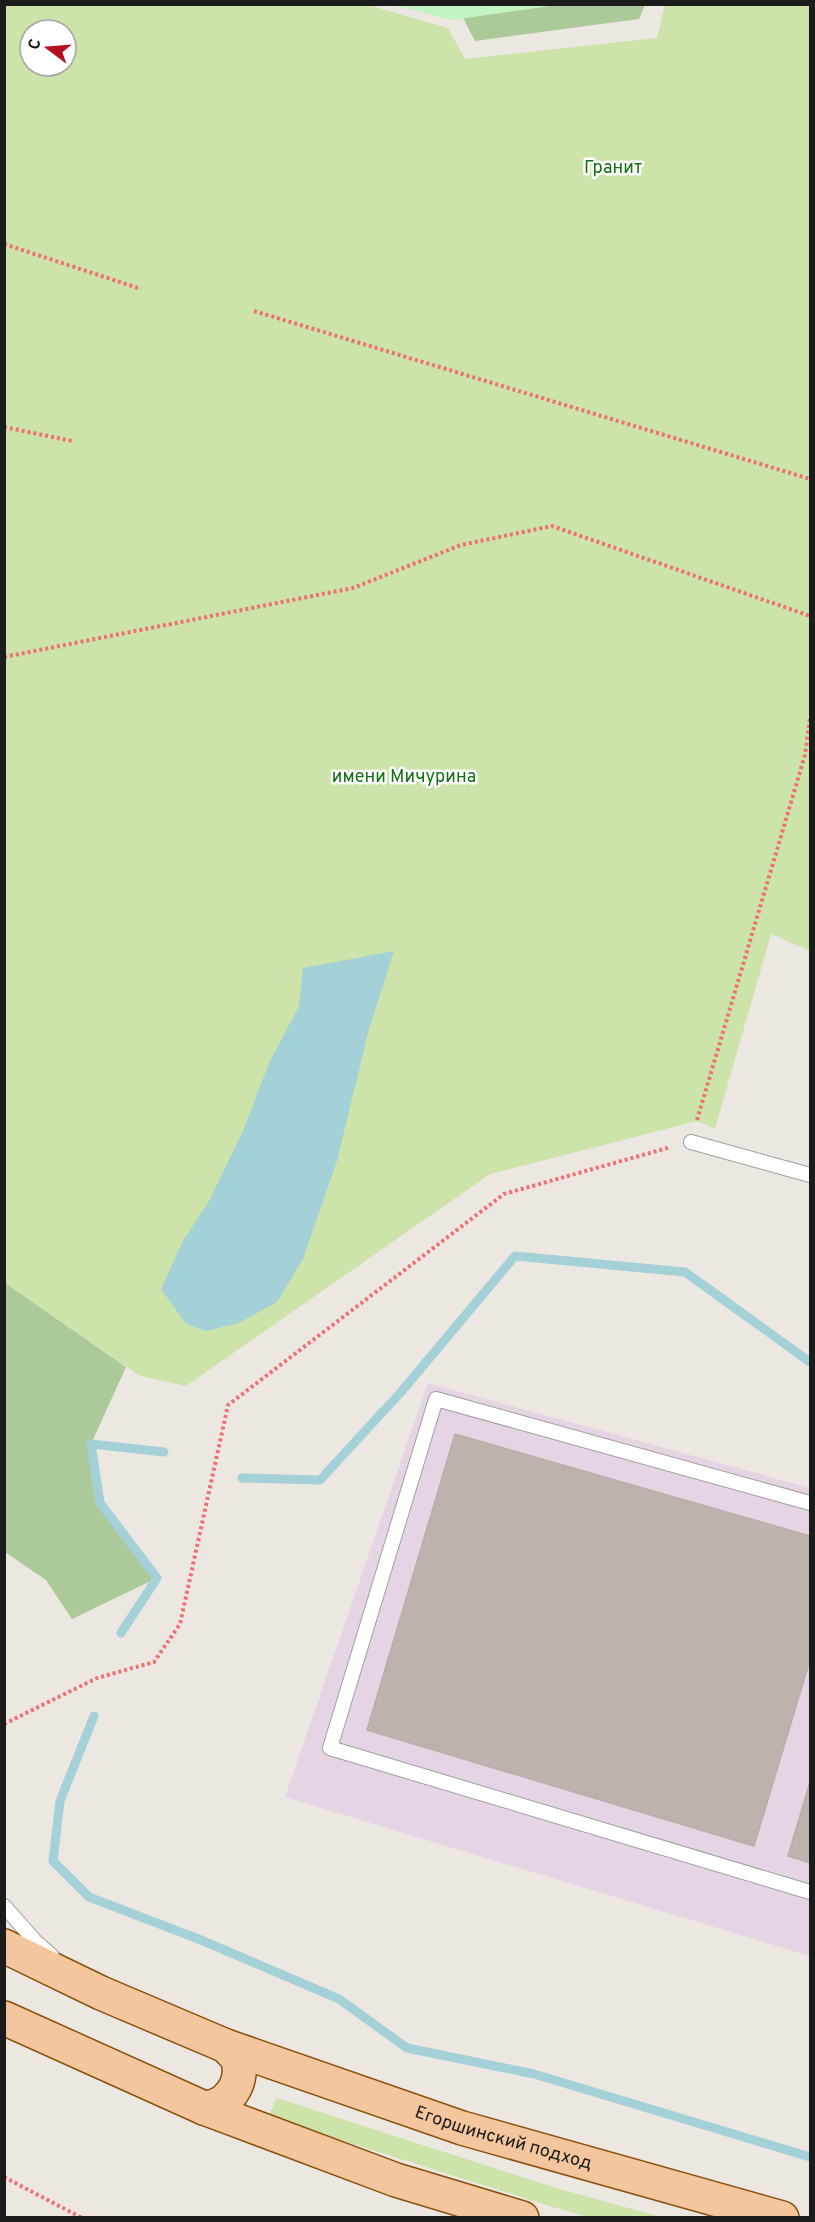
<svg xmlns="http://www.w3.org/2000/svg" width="815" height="2222" font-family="Overpass,sans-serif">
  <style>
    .industrial { fill: #e5d4e3 }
    .grass { fill: #cce3aa; fill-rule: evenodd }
    .forest { fill: #acc999 }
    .park { fill: #c1f4c0 }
    .water { fill: #a4d1d7 }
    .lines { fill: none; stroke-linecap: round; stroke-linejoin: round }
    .stream { stroke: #a4d1d7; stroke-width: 9 }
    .building { fill: #bcb2ae; stroke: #bcada5; stroke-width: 1.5 }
    .service-casing { stroke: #9f9f9f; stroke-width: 16 }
    .primary-casing { stroke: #88510b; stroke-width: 36 }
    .path { stroke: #ef7070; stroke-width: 4; stroke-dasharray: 3 3; stroke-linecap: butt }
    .service { stroke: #fff; stroke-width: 14 }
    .primary { stroke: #f4c69e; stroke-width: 33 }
    .labels { text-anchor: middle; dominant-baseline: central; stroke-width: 5; stroke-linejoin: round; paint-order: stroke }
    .park-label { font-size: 18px; fill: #157013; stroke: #fff }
    .street-label { font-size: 18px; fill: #1b1b1b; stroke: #fff }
  </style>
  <rect width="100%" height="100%" fill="#ece7e1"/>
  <!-- industrial -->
  <path class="industrial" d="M428,1383L810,1488V1956L285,1797Z"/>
  <!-- grass -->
  <g class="grass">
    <path d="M4,5H368L448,28L465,59L657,38L665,5H810V951L771,934L715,1129L697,1121L490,1174L186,1386L140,1376L5,1283ZM30,30H66V66H30Z"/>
    <path d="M277,2098L556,2188L661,2217H588L556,2208L268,2117Z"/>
  </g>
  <!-- forest -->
  <g class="forest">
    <path d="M421,5H645L639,19L475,41L462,16Z"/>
    <path d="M5,1283L126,1367L91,1444L100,1503L157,1578L72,1619L46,1580L5,1552Z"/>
  </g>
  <!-- park -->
  <path class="park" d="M394,5H557L452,20Z"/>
  <!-- water -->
  <path class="water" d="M394,951L369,1029L337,1161L303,1259L277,1302L239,1323L206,1331L186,1324L161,1289L183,1241L209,1201L243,1131L269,1063L299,1006L303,968Z"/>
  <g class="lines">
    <!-- stream -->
    <g class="stream">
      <path d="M242,1478L320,1480L401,1392L515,1256L685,1272L810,1362"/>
      <path d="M121,1633L157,1578L100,1503L91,1444L164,1452"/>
      <path d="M94,1716L60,1801L53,1861L89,1897L201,1940L339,1999L407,2048L534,2074L810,2157"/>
    </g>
  </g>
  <!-- building -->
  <g class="building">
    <path d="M455,1434L810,1536V1660L754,1846L367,1730Z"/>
    <path d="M810,1782V1863L788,1856Z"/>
  </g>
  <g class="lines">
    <defs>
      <g id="service">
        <path d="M691,1142L810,1175"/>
        <path d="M810,1503L436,1399L330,1748L810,1892"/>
        <path d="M4,1906L35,1941L52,1956"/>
      </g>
      <g id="primary">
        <path id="s1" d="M4,1946L101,1993L226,2046L462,2128L782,2218"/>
        <path d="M4,2018L204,2108L396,2180L522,2218"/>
        <path d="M204,2108C227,2107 244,2084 238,2061C236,2055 230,2051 226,2046"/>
      </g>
    </defs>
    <!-- service casing -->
    <use href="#service" class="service-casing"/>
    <!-- primary casing -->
    <use href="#primary" class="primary-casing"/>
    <!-- path -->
    <g class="path">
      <path d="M4,244L141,289"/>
      <path d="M254,311L810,479"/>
      <path d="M4,427L72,441"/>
      <path d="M4,657L353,588L461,545L552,526L810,616"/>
      <path d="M697,1120L805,755L810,718"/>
      <path d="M4,1724L97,1678L154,1662L180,1624L228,1405L504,1194L671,1147"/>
      <path d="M4,2177L82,2218"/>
    </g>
    <!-- service -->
    <use href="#service" class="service"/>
    <!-- primary -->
    <use href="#primary" class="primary"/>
  </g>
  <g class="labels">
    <!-- park labels -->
    <g class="park-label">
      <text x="613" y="168">Гранит</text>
      <text x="404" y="777">имени Мичурина</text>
    </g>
    <!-- street labels -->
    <g class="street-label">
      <text stroke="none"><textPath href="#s1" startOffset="536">Егоршинский подход</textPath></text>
    </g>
  </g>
  <!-- border -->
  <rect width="815" height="2222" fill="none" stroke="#1b1b1b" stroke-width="12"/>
  <!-- north arrow -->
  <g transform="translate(48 48) rotate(286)"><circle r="28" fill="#ffffff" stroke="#a4a4a4" stroke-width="1.5"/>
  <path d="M0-4.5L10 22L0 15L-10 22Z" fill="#b80e21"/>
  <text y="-9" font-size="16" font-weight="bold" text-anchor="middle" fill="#1b1b1b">С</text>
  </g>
</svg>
